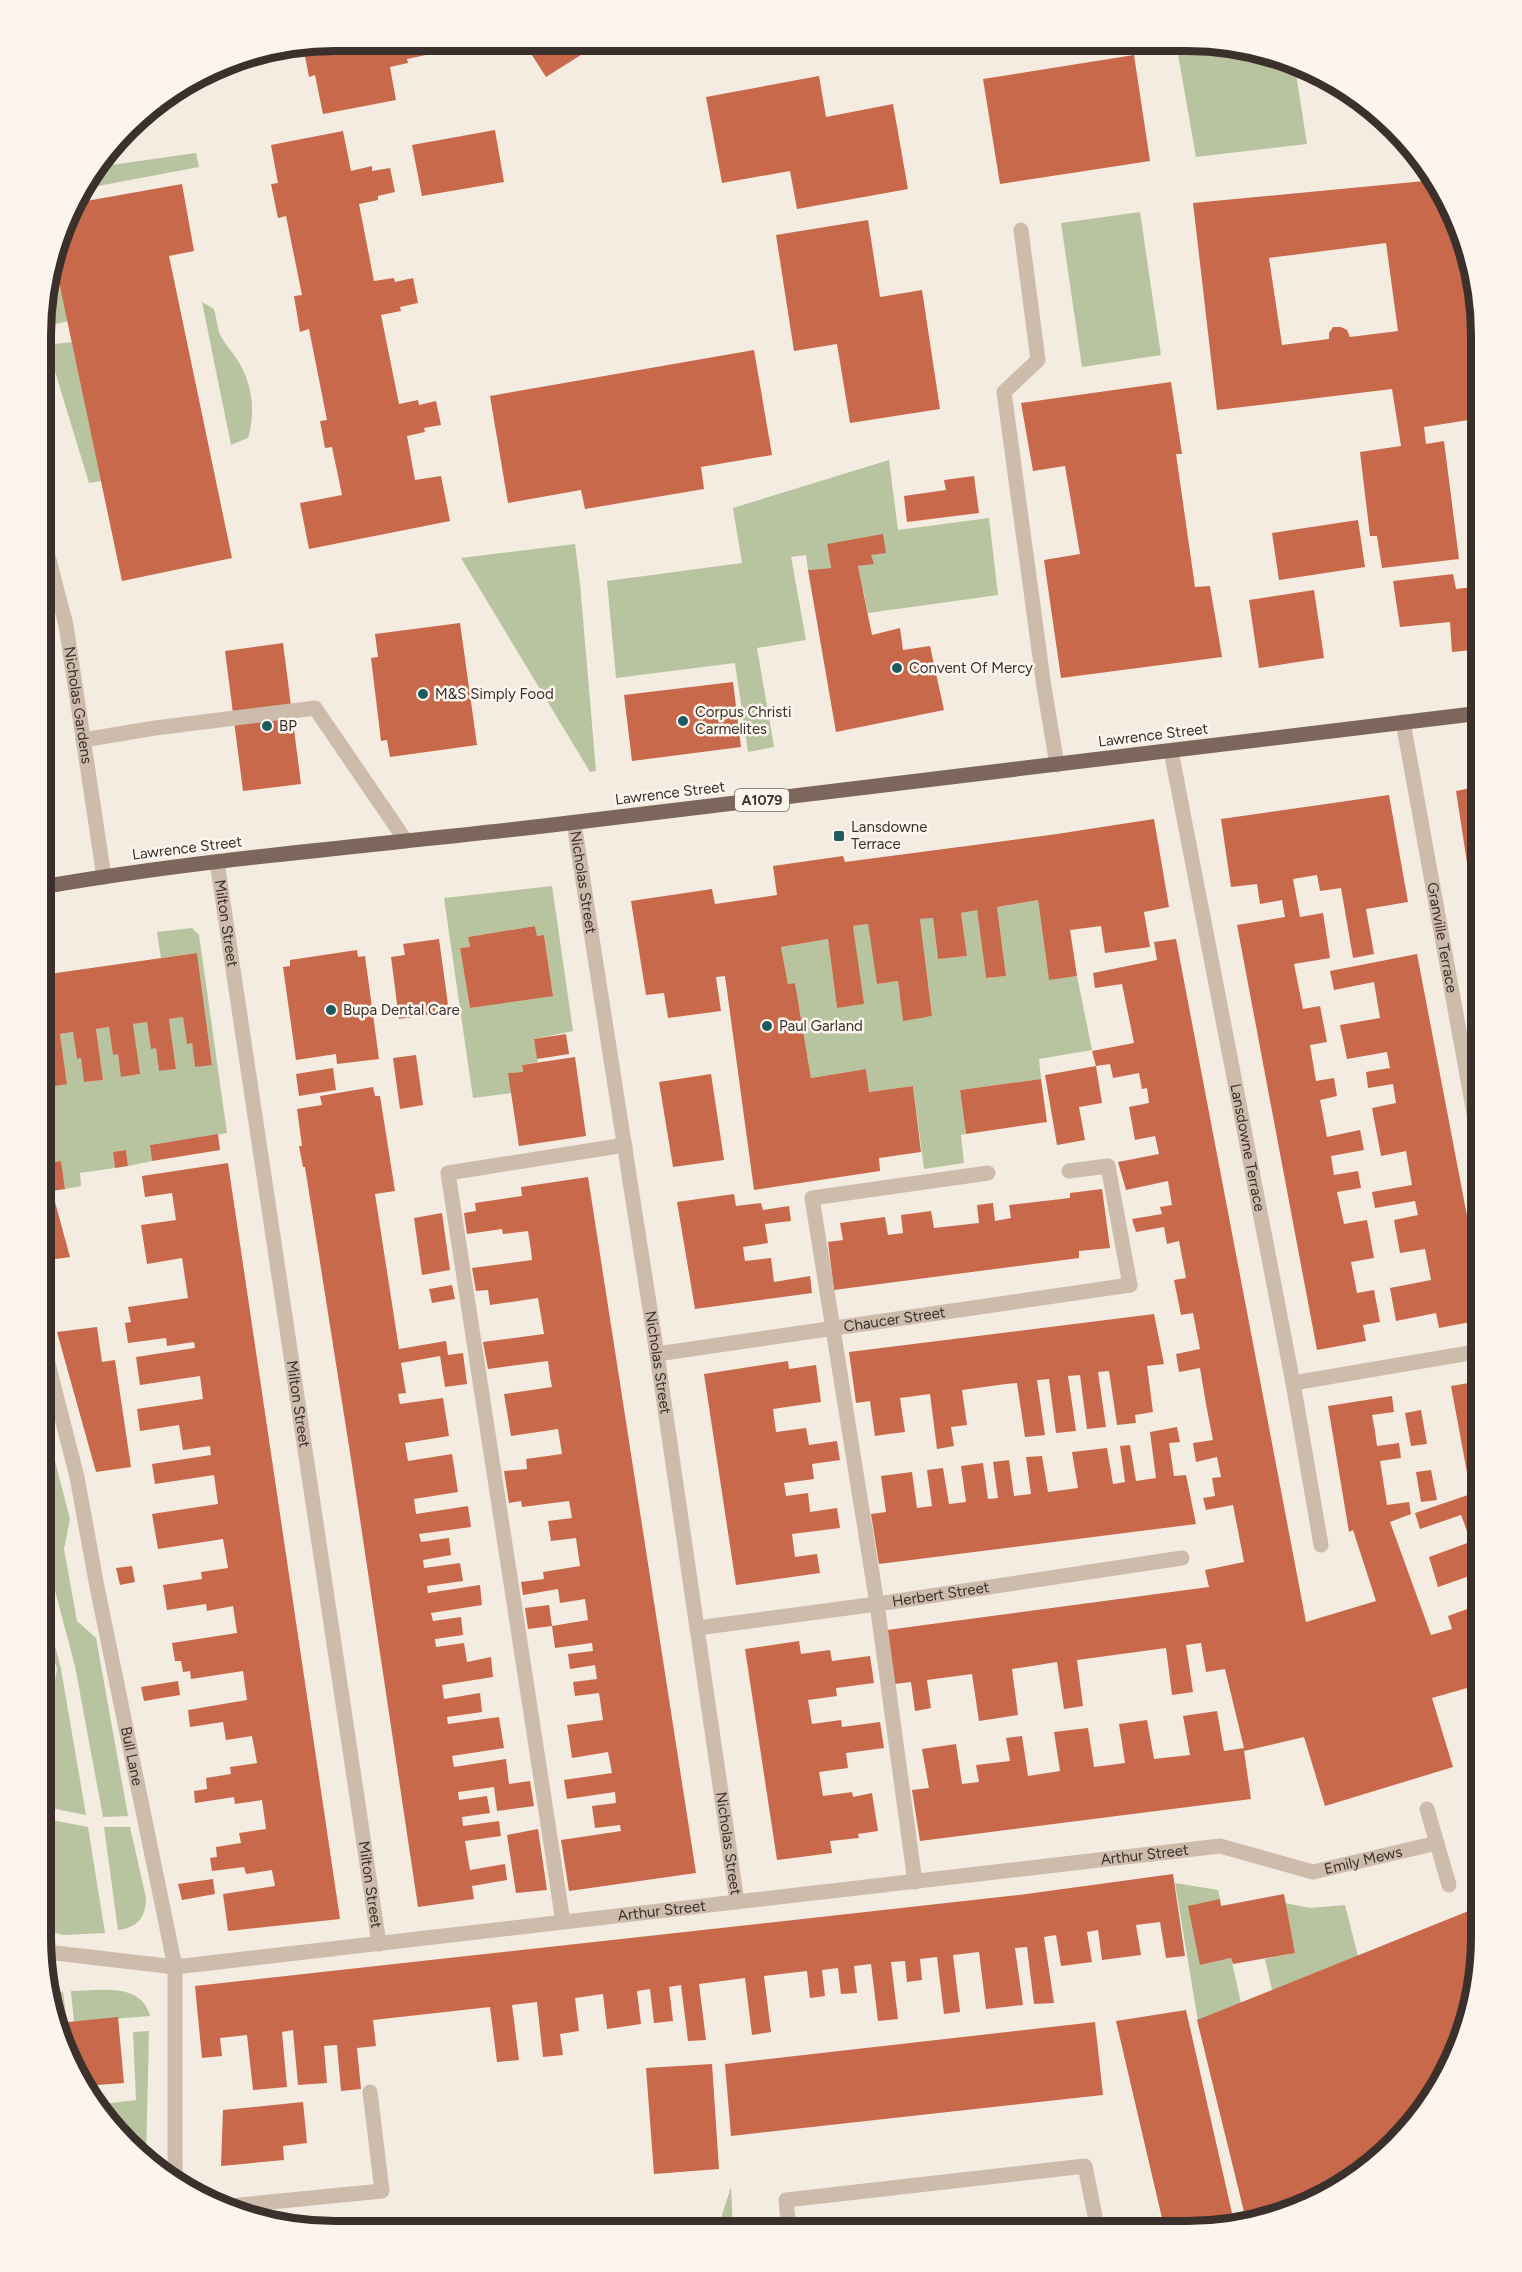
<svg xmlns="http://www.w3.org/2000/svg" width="1522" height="2272" font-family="Figtree,sans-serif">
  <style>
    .green { fill: #b8c4a0; fill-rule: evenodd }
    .building { fill: #c8694b; fill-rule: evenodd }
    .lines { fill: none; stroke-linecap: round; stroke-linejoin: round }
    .lane { stroke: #cdbbac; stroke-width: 15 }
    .street { stroke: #cdbbac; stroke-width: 15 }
    .primary { stroke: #7d675c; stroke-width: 15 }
    .poi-dot { fill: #1f5a5e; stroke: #fbf5ee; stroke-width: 2 }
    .labels { text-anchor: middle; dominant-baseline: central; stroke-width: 5; stroke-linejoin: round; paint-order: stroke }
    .shield { fill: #fbf5ee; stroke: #756b66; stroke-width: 1.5 }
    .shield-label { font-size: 14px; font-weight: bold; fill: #3b302b }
    .poi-label { font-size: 15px; fill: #3b302b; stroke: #fbf5ee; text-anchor: start }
    .street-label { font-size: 15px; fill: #3b302b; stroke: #fbf5ee }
    .rim { fill: none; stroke: #3b302b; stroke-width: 8 }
  </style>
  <rect width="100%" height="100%" fill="#f4ebe1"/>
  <!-- green -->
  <g class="green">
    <path d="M976,42H977L1058,43L979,54Z"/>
    <path d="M1176,43H1226L1294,61L1307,144L1196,157Z"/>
    <path d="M196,153L199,167L82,189L81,187L97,167Z"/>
    <path d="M1140,212L1161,355L1082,367L1061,223Z"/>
    <path d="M58,277L68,321L43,327V296L49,279Z"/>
    <path d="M202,302L214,309C216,316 217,324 219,332C224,345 236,355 242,368C253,389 255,416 248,438L231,445Z"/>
    <path d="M72,342L101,481L89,483L47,345Z"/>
    <path d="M889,460L898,530L989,518L998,595L868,613L858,566L873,564L871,555L886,552L827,544L831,568L808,570L806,555L791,557L806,640L757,648L774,747L748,752L735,663L616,678L607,581L742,563L733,508Z"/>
    <path d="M575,544L580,584L596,771L590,772L461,558Z"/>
    <path d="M552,886L573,1031L534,1039L538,1062L522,1065L523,1072L509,1073L511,1093L473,1098L444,898ZM535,926L537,936L544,935L553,995L470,1008L460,948L470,947L468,937Z"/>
    <path d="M1038,900L1049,979L1077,976L1092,1050L1039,1059L1041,1079L960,1090L966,1134L961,1135L964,1163L924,1169L913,1086L869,1092L866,1069L811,1078L795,983L788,984L781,947L828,939L837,1008L863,1004L853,926L868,924L878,984L898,981L903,1020L932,1016L920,919L933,918L938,959L967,956L961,913L977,910L986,978L1006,976L997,907Z"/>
    <path d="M192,928L199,935L227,1133L150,1145L152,1161L128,1166L126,1150L113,1152L115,1168L80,1173L81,1186L65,1189L61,1161L42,1164V1064H48L51,1087L67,1084L60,1034L73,1032L77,1059L81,1058L85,1082L103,1080L96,1029L109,1027L113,1054H118L122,1077L139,1074L133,1024L147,1022L151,1048H156L159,1071L176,1069L169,1019L183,1017L187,1043H192L195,1067L212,1064L197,953L161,958L157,932Z"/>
    <path d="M41,1407L70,1519L64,1549L77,1621L96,1638L128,1816L103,1817L75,1666L41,1538Z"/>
    <path d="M41,1592L61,1669L86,1815L41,1806V1759L57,1669L41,1612Z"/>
    <path d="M41,1818L88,1827L105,1933L63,1935L41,1929Z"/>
    <path d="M104,1827H130L146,1898C146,1917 137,1928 118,1930Z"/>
    <path d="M1175,1883L1218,1890L1220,1899L1200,1965L1231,1958L1241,2003L1198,2021Z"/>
    <path d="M1285,1903L1310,1908L1345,1905L1358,1956L1272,1990L1265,1959L1295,1953Z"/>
    <path d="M51,1990L63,1992L67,2022L58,2023Z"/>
    <path d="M71,1991C98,1991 141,1981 150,2016L74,2022Z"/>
    <path d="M149,2031L146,2161L102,2117L95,2105L136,2100L133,2032Z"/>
    <path d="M731,2187L733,2230H717Z"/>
    <path d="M337,2218L338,2229H297L272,2222Z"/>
  </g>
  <!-- building -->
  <g class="building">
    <path d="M335,41H423L426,55L407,59L408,63L390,67L396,100L323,114L315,75L309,77L304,51L311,49L310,45Z"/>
    <path d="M523,41H603L546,77Z"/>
    <path d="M1134,55L1150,161L1000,184L983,79Z"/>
    <path d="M819,76L826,117L893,104L908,189L797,209L790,171L722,183L706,97Z"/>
    <path d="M495,130L504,182L422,196L412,145Z"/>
    <path d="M343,131L351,171L372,166V171L390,168L395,192L378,196V200L359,204L374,281L394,278L395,282L413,278L418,303L400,307L401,311L381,315L399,404L418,400L419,405L436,401L441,425L424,428L425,432L407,436L415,480L441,476L450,521L309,549L300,503L342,495L332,447L325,448L320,421L327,420L309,329L300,332L294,296L302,295L286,216L278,218L271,184L278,183L271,145Z"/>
    <path d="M1435,180L1459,222L1481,335V418L1424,427L1426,444L1444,441L1459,559L1382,568L1377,536H1370L1360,452L1401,446L1392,389L1217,410L1193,203ZM1386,243L1398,331L1350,337L1347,330L1341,327H1333L1329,333V339L1282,345L1269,258Z"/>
    <path d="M182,184L194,251L169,256L232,558L122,581L58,277L49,279L75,203Z"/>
    <path d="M868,220L880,297L922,290L940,409L850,423L837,344L794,351L776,235Z"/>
    <path d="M754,350L772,455L701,467L704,489L585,509L581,490L508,503L490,396Z"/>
    <path d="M1171,382L1182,454H1176L1195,587L1210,586L1222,657L1061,678L1044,560L1080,554L1065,466L1033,471L1021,403Z"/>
    <path d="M974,476L979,513L907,522L904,496L946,490L944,480Z"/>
    <path d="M1358,520L1365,567L1279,580L1272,533Z"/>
    <path d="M883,534L886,553L871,555L874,564L858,566L872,635L900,628L903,650L930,646L944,710L836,732L808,570L831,568L827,544Z"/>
    <path d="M1453,574L1456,589L1481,586V649L1452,652L1450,622L1400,627L1393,581Z"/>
    <path d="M1314,590L1324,658L1259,668L1249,600Z"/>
    <path d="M460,623L477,745L390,757L387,740L381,741L371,658L378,657L375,634Z"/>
    <path d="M283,643L301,784L243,791L225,651Z"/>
    <path d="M733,682L741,747L632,761L624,695Z"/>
    <path d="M1481,786V947H1480L1456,791Z"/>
    <path d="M1389,795L1408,902L1366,909L1374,954L1353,958L1341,888L1320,891L1317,875L1293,879L1300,917L1323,913L1330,958L1294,964L1303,1009L1320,1006L1327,1042L1310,1045L1316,1081L1334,1078L1337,1096L1320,1100L1327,1137L1360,1130L1364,1150L1331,1156L1334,1175L1358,1171L1361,1188L1337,1192L1344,1224L1367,1220L1374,1258L1351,1262L1357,1293L1374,1290L1380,1322L1363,1325L1366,1341L1317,1350L1237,925L1285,917L1282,900L1260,904L1257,884L1231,887L1221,819Z"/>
    <path d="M1154,819L1169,907L1144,912L1150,947L1105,953L1101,926L1070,930L1077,976L1049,980L1038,900L997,907L1006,976L986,978L977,910L961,913L967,956L938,959L933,918L920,919L932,1016L903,1021L898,981L877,984L868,924L853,926L864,1004L837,1008L828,939L781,947L788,984L795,983L811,1078L866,1069L869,1092L913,1086L921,1152L879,1158L880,1171L754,1190L725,976L716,977L721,1011L668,1018L664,993L646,995L631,901L712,889L715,904L777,895L773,866L843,856L845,862L1057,834Z"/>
    <path d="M535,926L537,936L544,935L553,996L470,1008L460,948L470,947L468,937Z"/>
    <path d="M439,939L449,1012L399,1019L391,957L405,955L403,944Z"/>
    <path d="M1176,939L1306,1622L1376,1601L1353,1530L1349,1532L1328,1406L1392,1396L1394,1412L1372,1415L1375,1431L1377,1446L1399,1443L1401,1458L1380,1461L1387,1505L1409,1502L1411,1514L1390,1522L1431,1635L1452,1629L1448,1616L1481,1604V1684L1432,1698L1453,1767L1325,1806L1304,1737L1244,1751L1251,1799L920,1841L912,1790L929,1788L922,1749L956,1744L962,1784L979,1782L976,1765L1010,1761L1006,1738L1022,1736L1028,1776L1060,1771L1054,1732L1088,1728L1094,1767L1125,1763L1119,1724L1147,1720L1154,1759L1190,1755L1183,1716L1217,1711L1224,1751L1244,1748L1225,1669L1206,1672L1201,1643L1186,1645L1193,1692L1172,1695L1166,1648L1077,1660L1083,1706L1064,1709L1057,1662L1012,1669L1018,1715L979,1721L972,1674L927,1680L931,1708L915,1711L911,1682L895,1684L887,1630L1209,1587L1205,1570L1244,1562L1233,1505L1206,1510L1203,1498L1215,1496L1212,1478L1221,1477L1217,1457L1196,1462L1193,1443L1213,1440L1206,1404L1200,1368L1179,1372L1176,1354L1200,1349L1193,1313L1181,1315L1174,1280L1186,1278L1179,1241L1167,1244L1164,1227L1136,1232L1132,1219L1162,1214L1160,1207L1172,1205L1168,1181L1126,1190L1118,1162L1159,1154L1155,1136L1135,1140L1129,1107L1149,1103L1147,1088L1142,1089L1139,1073L1113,1078L1110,1064L1096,1066L1092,1051L1134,1043L1122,984L1095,988L1093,973L1157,960L1154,942Z"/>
    <path d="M357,950L358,957L365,956L379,1059L337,1064L336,1054L296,1060L283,967L290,966V960Z"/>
    <path d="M197,953L212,1065L195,1067L192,1043L187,1044L183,1017L169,1019L176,1069L159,1071L156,1048L151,1049L147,1022L133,1024L140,1074L121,1077L118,1054L113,1055L109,1027L96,1029L103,1080L84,1082L81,1058L77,1059L73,1032L60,1034L67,1084L51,1087L48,1064H42V975Z"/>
    <path d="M1417,954L1481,1289V1320L1439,1328L1436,1313L1396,1321L1390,1288L1431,1280L1425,1249L1400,1253L1394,1220L1418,1215L1415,1201L1375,1208L1372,1192L1412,1185L1406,1151L1381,1156L1372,1108L1396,1103L1393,1084L1368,1088L1366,1072L1390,1068L1387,1052L1347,1059L1344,1044L1340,1025L1380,1018L1374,982L1334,990L1330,971Z"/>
    <path d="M566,1034L569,1054L537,1059L534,1039Z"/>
    <path d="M416,1055L423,1105L400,1109L393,1058Z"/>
    <path d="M575,1057L586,1136L519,1146L508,1073L523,1072L522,1065Z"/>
    <path d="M1096,1066L1102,1103L1079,1107L1085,1140L1057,1145L1045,1075Z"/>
    <path d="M333,1068L336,1090L299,1096L296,1074Z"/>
    <path d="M711,1074L724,1160L673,1167L659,1082Z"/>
    <path d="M1041,1079L1047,1122L966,1134L960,1090Z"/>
    <path d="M373,1087L375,1096H380L395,1191L375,1194L399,1349L446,1341L448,1355L463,1353L467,1384L445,1387L440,1356L401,1363L406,1393L398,1394L400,1404L443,1398L449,1436L405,1443L408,1461L452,1454L458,1492L414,1499L416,1514L468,1506L471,1527L419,1534L421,1542L449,1538L451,1555L423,1560L424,1568L460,1563L463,1581L427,1586L428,1593L480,1585L482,1605L431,1613L433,1621L461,1617L463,1635L435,1639L436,1647L464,1643L467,1662L491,1657L493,1677L442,1685L444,1699L480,1693L482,1712L447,1717L448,1724L499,1717L504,1748L452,1756L454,1767L506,1759L509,1784L530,1781L534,1806L497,1811L494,1787L458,1792L459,1800L487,1796L490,1813L462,1817L463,1826L499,1821L501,1836L465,1841L470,1870L505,1864L507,1880L472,1886L474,1899L418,1907L351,1459L305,1167H303L299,1146H302L297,1109L322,1105L320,1096Z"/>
    <path d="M218,1134L220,1150L152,1161L150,1145Z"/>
    <path d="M126,1150L128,1166L115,1168L113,1152Z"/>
    <path d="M61,1161L65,1189L52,1191L70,1257L42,1261V1164Z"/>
    <path d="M228,1163L340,1919L228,1931L223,1894L275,1886L272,1870L246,1874L244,1867L212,1871L210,1858L217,1857L216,1847L241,1843L239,1833L266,1829L262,1800L235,1804L234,1797L195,1803L194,1791L207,1789L206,1778L231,1774L230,1767L257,1763L252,1736L226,1740L223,1722L190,1727L188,1710L247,1700L243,1671L191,1679L190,1671L183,1672L181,1661H175L172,1643L237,1633L233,1606L207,1611L206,1604L167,1610L163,1585L202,1579L201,1572L228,1568L223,1539L158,1549L152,1514L218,1504L214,1475L155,1484L152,1464L211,1455L210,1446L183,1450L179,1425L140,1431L137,1409L203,1399L200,1376L140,1385L136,1357L195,1348L194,1342L167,1346L166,1338L128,1343L125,1323L131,1322L128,1307L188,1298L182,1258L147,1264L141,1225L176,1220L172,1193L145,1197L142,1176Z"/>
    <path d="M588,1177L696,1873L569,1891L561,1840L621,1831L620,1825L595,1828L592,1806L616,1803L615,1792L567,1799L564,1780L612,1773L608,1752L572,1758L567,1725L603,1720L599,1693L575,1696L573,1682L597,1679L595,1665L570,1669L568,1654L593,1651L592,1643L555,1648L552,1626L588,1620L585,1599L560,1603L558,1589L523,1595L521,1582L544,1579L543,1572L580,1566L576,1538L551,1541L548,1521L572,1518L569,1501L522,1507L521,1501L509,1503L504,1471L527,1469L526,1459L562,1454L558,1429L511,1436L504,1394L552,1387L550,1377L548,1361L488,1369L483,1342L544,1334L538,1298L490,1305L488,1290L476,1291L472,1268L532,1260L531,1250L528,1231L503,1234L502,1229L467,1234L464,1213L476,1211L475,1203L522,1196L521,1187Z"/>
    <path d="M1102,1189L1110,1248L1079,1251V1258L834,1290L828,1242L843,1240L840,1223L885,1217L888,1235L903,1233L901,1215L931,1211L934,1228L979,1223L977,1205L993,1203L995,1221L1011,1218L1009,1205L1070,1198V1193Z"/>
    <path d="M734,1194L736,1206L761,1203L763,1210L789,1206L791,1221L765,1224L768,1243L743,1247L745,1261L771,1258L774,1282L810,1276L812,1293L695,1309L677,1202Z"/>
    <path d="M442,1213L450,1270L422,1275L414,1218Z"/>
    <path d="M452,1285L455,1299L432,1303L429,1289Z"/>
    <path d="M1154,1314L1164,1364L1147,1366L1153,1412L1135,1415L1136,1423L1117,1425L1109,1371L1098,1372L1106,1427L1087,1429L1080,1375L1068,1376L1076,1431L1056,1433L1049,1379L1037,1380L1045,1435L1025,1437L1017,1383L1006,1384L962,1390L967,1425L951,1427L954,1446L937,1449L930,1394L900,1398L905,1432L889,1434L875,1436L870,1401L856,1403L849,1352Z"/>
    <path d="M97,1327L102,1362L115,1360L131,1467L96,1472L57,1332Z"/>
    <path d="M788,1361L789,1369L816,1365L821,1402L773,1409L776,1432L806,1428L809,1445L837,1441L840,1460L812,1464L814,1479L784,1483L786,1496L808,1493L810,1512L837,1508L840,1528L792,1534L795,1557L817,1554L820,1573L736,1585L704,1374Z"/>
    <path d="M1481,1381V1572L1438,1587L1429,1557L1470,1542L1466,1528L1461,1515L1420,1529L1415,1513L1471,1494L1451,1386Z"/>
    <path d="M1421,1410L1427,1444L1411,1446L1405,1413Z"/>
    <path d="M1177,1427L1180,1442L1169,1443L1174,1476L1186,1475L1196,1524L879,1564L871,1514L886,1512L881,1476L912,1472L917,1508L932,1506L927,1470L943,1468L949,1504L966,1502L961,1466L983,1463L988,1499L998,1498L993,1462L1009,1460L1014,1496L1031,1494L1026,1457L1042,1456L1048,1492L1078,1488L1072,1452L1107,1448L1113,1484L1125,1482L1120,1446L1130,1445L1136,1481L1156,1478L1150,1432Z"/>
    <path d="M1431,1470L1437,1500L1421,1502L1416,1472Z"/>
    <path d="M132,1566L135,1582L120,1585L116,1568Z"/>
    <path d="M549,1605L552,1626L528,1629L525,1608Z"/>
    <path d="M799,1641L801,1654L830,1650L832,1661L870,1656L874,1683L836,1688L837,1696L808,1700L812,1724L841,1720L842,1727L880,1722L884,1748L846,1753L848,1768L819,1772L823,1796L852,1792L853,1797L872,1793L878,1831L858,1834L859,1838L830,1841L832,1853L777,1860L745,1649Z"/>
    <path d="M178,1681L180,1695L144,1701L141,1687Z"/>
    <path d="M538,1829L547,1890L516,1893L507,1835Z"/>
    <path d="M1173,1874L1185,1956L1166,1958L1160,1922L1136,1925L1141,1955L1102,1960L1098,1930L1087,1932L1092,1962L1061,1966L1056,1935L1044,1937L1054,2003L1034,2004L1027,1947L1015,1948L1023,2005L986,2009L979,1952L953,1955L960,2012L944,2014L937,1957L920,1959L922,1980L907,1982L905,1961L891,1962L898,2019L878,2021L871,1964L854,1966L857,1993L841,1994L838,1968L822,1970L825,1996L810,1998L807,1971L764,1976L771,2032L752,2035L745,1978L699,1984L706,2040L688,2041L681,1985L669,1987L673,2021L654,2023L650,1989L637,1991L641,2024L607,2029L603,1994L575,1998L579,2031L560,2034L563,2055L543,2057L537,2002L512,2005L519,2060L497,2062L490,2007L373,2020L376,2046L357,2048L361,2089L341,2091L337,2045L324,2046L327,2083L298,2085L293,2030L282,2032L287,2087L253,2090L247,2035L220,2038L222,2056L202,2058L195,1986L1019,1895Z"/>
    <path d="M213,1879L215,1894L182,1900L178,1884Z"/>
    <path d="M1284,1894L1295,1953L1233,1964L1231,1958L1200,1965L1188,1906L1220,1899L1221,1906Z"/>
    <path d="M1481,1906V1957L1466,2032L1432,2101L1381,2159L1307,2204L1294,2210L1246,2220L1197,2020Z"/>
    <path d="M1186,2010L1234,2222L1187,2231H1165L1116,2021Z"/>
    <path d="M118,2017L124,2083L84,2086L63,2050L58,2023Z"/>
    <path d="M1095,2022L1103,2095L731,2136L725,2064Z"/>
    <path d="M712,2064L719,2169L654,2174L646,2068Z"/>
    <path d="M303,2102L307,2143L283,2146L284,2160L221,2166L223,2110Z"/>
    <path d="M507,2225L508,2230L461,2229V2228Z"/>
  </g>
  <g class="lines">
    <!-- lane -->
    <g class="lane">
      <path d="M1021,230L1038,360L1004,392L1044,687L1057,765"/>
      <path d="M83,740L155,728L315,708L406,841"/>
      <path d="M1069,1171L1108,1166L1130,1285"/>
      <path id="s1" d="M41,1336L77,1477L97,1587L175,1967V2182"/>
      <path d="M1293,1383L1481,1351"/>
      <path d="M915,1882L877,1604L812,1198L988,1173"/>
      <path d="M563,1922L448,1173L625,1145"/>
      <path d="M43,1949L47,1952L175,1967"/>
      <path d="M220,2207L382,2191L370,2092"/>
      <path d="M789,2230L786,2200L1085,2166L1098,2231"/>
    </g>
    <!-- street -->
    <g class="street">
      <path id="s2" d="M43,537L66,625L104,877"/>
      <path id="s3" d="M1403,722L1481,1152"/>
      <path id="s4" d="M1171,751L1293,1383L1321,1545"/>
      <path id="s5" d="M574,823L657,1354L737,1902"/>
      <path id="s6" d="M217,862L379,1944"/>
      <path id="s7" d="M657,1354L1130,1285"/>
      <path id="s8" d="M697,1628L877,1604L1182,1558"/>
      <path d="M1427,1809L1449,1885"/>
      <path id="s9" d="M175,1967L1220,1846L1313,1872L1437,1843"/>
    </g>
    <!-- primary -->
    <path class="primary" d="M42,887C219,856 399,844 577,822C879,787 1180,748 1481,713"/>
  </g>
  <!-- markers -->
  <g class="poi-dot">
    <circle cx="897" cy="668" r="6"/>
    <circle cx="423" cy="694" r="6"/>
    <circle cx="683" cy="721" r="6"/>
    <circle cx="267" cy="726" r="6"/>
    <rect x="833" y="830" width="12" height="12" rx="3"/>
    <circle cx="331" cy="1010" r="6"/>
    <circle cx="767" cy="1026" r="6"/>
  </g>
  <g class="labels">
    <!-- shield labels -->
    <rect class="shield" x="735" y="789" width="54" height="22" rx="4.5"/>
    <g class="shield-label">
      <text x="762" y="800">A1079</text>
    </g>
    <!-- poi labels -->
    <g class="poi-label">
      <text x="909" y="668">Convent Of Mercy</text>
      <text x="435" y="694">M&amp;S Simply Food</text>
      <text x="695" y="712">Corpus Christi<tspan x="695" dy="17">Carmelites</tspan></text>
      <text x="279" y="726">BP</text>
      <text x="851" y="827">Lansdowne<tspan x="851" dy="17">Terrace</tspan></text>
      <text x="343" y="1010">Bupa Dental Care</text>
      <text x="779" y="1026">Paul Garland</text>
    </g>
    <!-- street labels -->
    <g class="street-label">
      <text stroke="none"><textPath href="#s2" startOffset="172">Nicholas Gardens</textPath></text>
      <text transform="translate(1153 735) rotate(-7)">Lawrence Street</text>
      <text transform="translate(670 793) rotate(-7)">Lawrence Street</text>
      <text transform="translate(187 848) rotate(-7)">Lawrence Street</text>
      <text stroke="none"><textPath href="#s5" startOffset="60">Nicholas Street</textPath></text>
      <text stroke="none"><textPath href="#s6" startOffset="62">Milton Street</textPath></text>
      <text stroke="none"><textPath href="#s3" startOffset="219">Granville Terrace</textPath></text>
      <text stroke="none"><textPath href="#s4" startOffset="404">Lansdowne Terrace</textPath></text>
      <text stroke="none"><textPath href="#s7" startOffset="240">Chaucer Street</textPath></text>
      <text stroke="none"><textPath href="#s5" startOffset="546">Nicholas Street</textPath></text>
      <text stroke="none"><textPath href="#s6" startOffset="548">Milton Street</textPath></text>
      <text stroke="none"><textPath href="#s8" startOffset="246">Herbert Street</textPath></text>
      <text stroke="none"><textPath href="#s1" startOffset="430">Bull Lane</textPath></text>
      <text stroke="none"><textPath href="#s5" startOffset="1032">Nicholas Street</textPath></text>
      <text stroke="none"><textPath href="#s9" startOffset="976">Arthur Street</textPath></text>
      <text stroke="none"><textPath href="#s9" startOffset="1200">Emily Mews</textPath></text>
      <text stroke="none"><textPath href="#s6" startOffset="1034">Milton Street</textPath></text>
      <text stroke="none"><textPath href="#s9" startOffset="490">Arthur Street</textPath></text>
    </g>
  </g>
  <!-- crop -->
  <path d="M0 0H1522V2272H0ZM335 51H1187A284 284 0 0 1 1471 335V1937A284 284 0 0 1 1187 2221H335A284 284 0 0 1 51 1937V335A284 284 0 0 1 335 51Z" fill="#fbf5ee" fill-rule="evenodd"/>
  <path class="rim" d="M335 51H1187A284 284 0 0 1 1471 335V1937A284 284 0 0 1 1187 2221H335A284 284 0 0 1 51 1937V335A284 284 0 0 1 335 51Z"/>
</svg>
